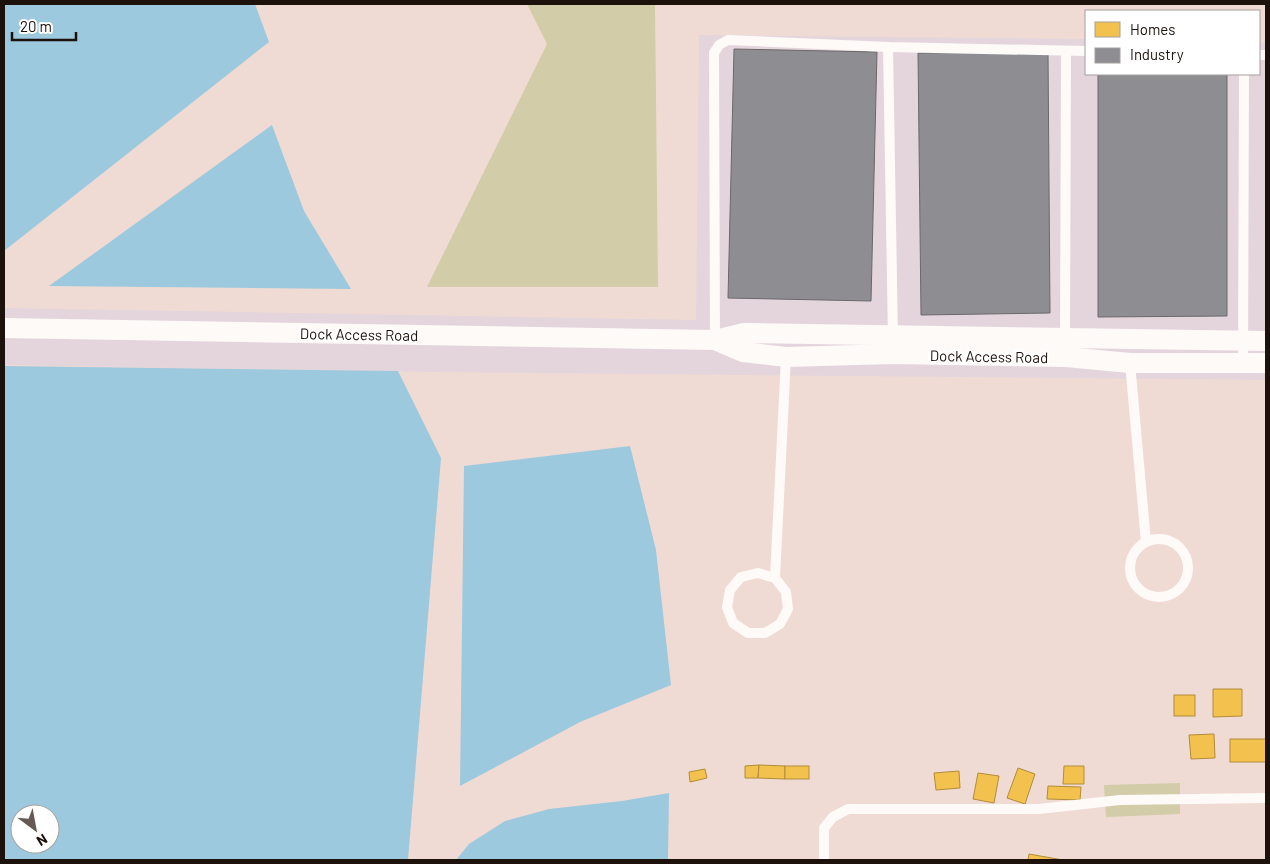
<svg xmlns="http://www.w3.org/2000/svg" width="1270" height="864" font-family="Barlow,sans-serif">
  <style>
    .industrial { fill: #e4d5dc }
    .green { fill: #d2cca8 }
    .water { fill: #9dc9de; fill-rule: evenodd }
    .homes { fill: #f2c14e; stroke: #b28c3a }
    .industry { fill: #8d8d92; stroke: #6b686a }
    .lines { fill: none; stroke-linecap: round; stroke-linejoin: round }
    .service { stroke: #fdfaf8; stroke-width: 10 }
    .minor { stroke: #fdfaf8; stroke-width: 20 }
    .labels { text-anchor: middle; dominant-baseline: central; stroke-width: 5; stroke-linejoin: round; paint-order: stroke }
    .street-label { font-size: 15px; fill: #1d110c; stroke: #fff }
  </style>
  <rect width="100%" height="100%" fill="#efdbd3"/>
  <!-- industrial -->
  <path class="industrial" d="M699,35L1086,39V74H1259V42H1266V380L431,372L4,365V308L696,320Z"/>
  <!-- green -->
  <g class="green">
    <path d="M527,4H655L658,287H427L547,44Z"/>
    <path d="M1180,783V814L1106,817L1104,785Z"/>
  </g>
  <!-- water -->
  <g class="water">
    <path d="M4,4H255L269,42L4,251Z"/>
    <path d="M272,125L304,211L351,289L49,286Z"/>
    <path d="M4,366L398,371L441,458L408,860H4ZM20,814H50V844H20Z"/>
    <path d="M630,446L656,550L671,685L580,722L460,786L464,466Z"/>
    <path d="M669,793L668,860H456L469,844L505,821L549,809L622,801Z"/>
  </g>
  <!-- homes -->
  <g class="homes">
    <path d="M1213,689H1242V716L1213,717Z"/>
    <rect x="1174" y="695" width="21" height="21"/>
    <path d="M1214,734L1215,758L1191,759L1189,735Z"/>
    <rect x="1230" y="739" width="36" height="23"/>
    <path d="M759,765L758,778H745V766Z"/>
    <path d="M759,765L785,766V779L758,778Z"/>
    <rect x="785" y="766" width="24" height="13"/>
    <path d="M1064,766H1084V784H1063Z"/>
    <path d="M1018,768L1035,774L1025,804L1007,798Z"/>
    <path d="M705,769L707,778L690,782L689,772Z"/>
    <path d="M959,771L960,788L936,790L934,773Z"/>
    <path d="M978,773L999,776L994,803L973,799Z"/>
    <path d="M1048,786L1081,787L1080,800L1047,799Z"/>
    <path d="M1029,854L1063,860H1028Z"/>
  </g>
  <!-- industry -->
  <g class="industry">
    <path d="M734,49L877,52L871,301L728,298Z"/>
    <path d="M1048,51L1050,313L921,315L918,53Z"/>
    <path d="M1098,74H1227V316L1098,317Z"/>
  </g>
  <g class="lines">
    <!-- service -->
    <g class="service">
      <path d="M888,47L893,338"/>
      <path d="M1259,55H1266"/>
      <path d="M715,340L714,53L719,45L728,40L888,47L1086,51"/>
      <path d="M1065,342L1066,51"/>
      <path d="M1130,363L1146,542"/>
      <path d="M1243,363L1244,74"/>
      <circle cx="1159" cy="568" r="29"/>
      <path d="M775,578L758,573L741,577L730,590L727,607L733,623L748,633H765L780,624L788,609L786,592L775,578L786,357"/>
      <path d="M824,860V828L833,817L848,809H1039L1120,800L1266,798"/>
    </g>
    <!-- minor -->
    <g class="minor">
      <path d="M4,328L715,340L744,333L1266,341"/>
      <path d="M715,340L743,352L786,357L893,354L1066,357L1130,363H1266"/>
    </g>
  </g>
  <g class="labels">
    <!-- street labels -->
    <g class="street-label">
      <text transform="translate(359 334) rotate(1)">Dock Access Road</text>
      <text transform="translate(989 356) rotate(1)">Dock Access Road</text>
    </g>
  </g>
  <!-- border -->
  <rect width="1270" height="864" fill="none" stroke="#1d110c" stroke-width="10"/>
  <!-- legend -->
  <rect x="1085" y="10" width="175" height="65" fill="#ffffff" stroke="#a5a09e"/>
  <rect x="1095" y="22" width="25" height="15" fill="#f2c14e" stroke="#a5a09e"/>
  <text x="1130" y="35" font-size="15" fill="#1d110c">Homes</text>
  <rect x="1095" y="48" width="25" height="15" fill="#8d8d92" stroke="#a5a09e"/>
  <text x="1130" y="60" font-size="15" fill="#1d110c">Industry</text>
  <!-- north arrow -->
  <g transform="translate(35 829) rotate(148)"><circle r="24" fill="#ffffff" stroke="#a5a09e"/>
  <path d="M0-4L9 19L0 12L-9 19Z" fill="#665852"/>
  <text y="-8" font-size="14" font-weight="bold" text-anchor="middle" fill="#1d110c">N</text>
  </g>
  <!-- scale -->
  <path d="M12 32v8h64v-8" fill="none" stroke="#1d110c" stroke-width="2.5"/>
  <text x="20" y="32" font-size="15" fill="#1d110c" stroke="#ffffff" stroke-width="4" paint-order="stroke">20 m</text>
</svg>
